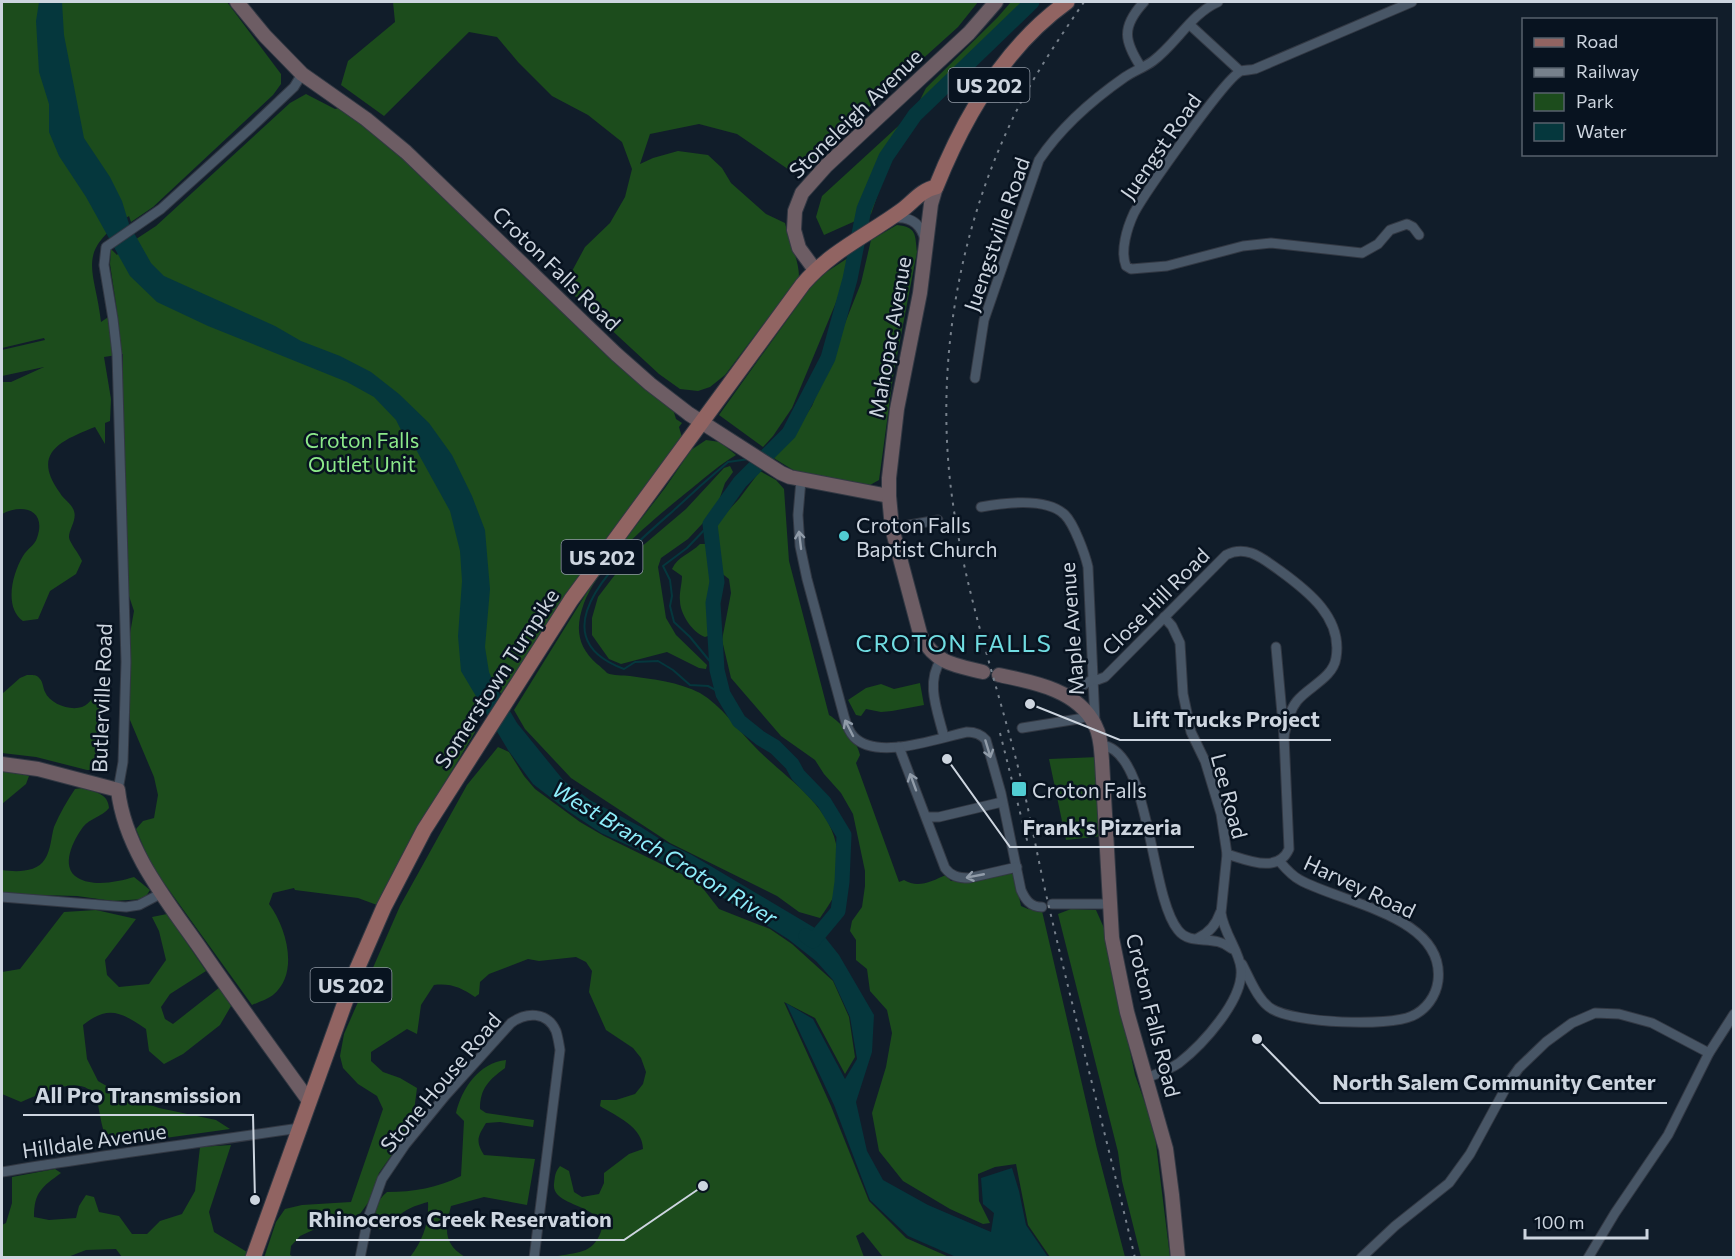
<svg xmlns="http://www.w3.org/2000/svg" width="1735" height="1259" font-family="Commissioner,sans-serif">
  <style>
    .green { fill: #1c4c1c }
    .water { fill: #05373d }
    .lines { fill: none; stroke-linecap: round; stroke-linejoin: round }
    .stream { stroke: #05373d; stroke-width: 2 }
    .river { stroke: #05373d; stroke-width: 15 }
    .street-casing { stroke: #323843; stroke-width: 11 }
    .secondary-casing { stroke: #323843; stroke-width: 16 }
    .primary-casing { stroke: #323843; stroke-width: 17 }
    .street { stroke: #485666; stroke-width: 9 }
    .secondary { stroke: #6d5d64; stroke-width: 14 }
    .primary { stroke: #916462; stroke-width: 15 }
    .rail { stroke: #77818c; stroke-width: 2; stroke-dasharray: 3 6; stroke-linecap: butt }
    .oneway { stroke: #919ca9 }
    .poi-dot { fill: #51ccd2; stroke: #081320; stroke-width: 2 }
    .labels { text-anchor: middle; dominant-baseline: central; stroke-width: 5; stroke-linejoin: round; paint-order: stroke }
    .shield { fill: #081320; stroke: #929ba6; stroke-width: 1.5 }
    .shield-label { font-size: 20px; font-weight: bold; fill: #cdd5df }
    .street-label { font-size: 21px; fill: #cdd5df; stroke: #081320 }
    .park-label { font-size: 21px; fill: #8ce88a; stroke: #081320 }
    .poi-label { font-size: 21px; fill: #cdd5df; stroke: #081320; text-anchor: start }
    .water-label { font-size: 22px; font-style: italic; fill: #8eeefb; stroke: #081320 }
    .quarter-label { font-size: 24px; letter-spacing: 1.5px; fill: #71dde2; stroke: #081320 }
    .leader { fill: none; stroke: #cdd5df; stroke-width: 2 }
    .callout-dot { fill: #cdd5df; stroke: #081320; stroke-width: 2 }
    .callout-label { font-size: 22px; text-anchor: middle; font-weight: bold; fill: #cdd5df; stroke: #081320; stroke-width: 5; stroke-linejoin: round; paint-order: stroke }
  </style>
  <rect width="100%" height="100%" fill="#111d2a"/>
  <!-- green -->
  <g class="green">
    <path d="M2,2H227L281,74V84L273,95L153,207L131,222L129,216C74,253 95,268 101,322L117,311L110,264L111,249L117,255L121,249L156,226L290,103L306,94L335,109L339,108C392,142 435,189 480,232C543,292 608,351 673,409L676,419L682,423L679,427L683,441L549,622L501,694L494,679L470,714L475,732L410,841L377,905L358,898L295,890L294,888L273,893L269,904C286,927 300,973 273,995C268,999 259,1002 252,1005L151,865L136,829L143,821L154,818L158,795L154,777L130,720L126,656L134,611L128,593L122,432L123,354L104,357L111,399L110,421L105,423V444L95,427C60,441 31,453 60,493C64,500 72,504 74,511C77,520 69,529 69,537C69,542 80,555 82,561L76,574L50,591L38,619L23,621C4,608 12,574 23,556C27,549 35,545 37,538C47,510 23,503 2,514V382H11L44,367L2,376V350L45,340L44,338L2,348Z"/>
    <path d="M393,2H978L958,27L795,174L737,134L699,124L650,134L640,164L653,158L678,151L708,155L722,168L731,183L766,214L785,223C789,241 799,259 799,277L725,375L710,387L698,391L680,389L659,374L564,286L585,247L610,223L625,197L632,169L622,142L588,115L552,96L518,62L497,37L469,32L384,116L341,85L348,61L395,22Z"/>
    <path d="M1011,2H1023L971,61L927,101L899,133L871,214L824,235L816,217L822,196L906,119L917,106L926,88L997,18Z"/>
    <path d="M897,225C917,227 915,235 917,252L893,377L879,480L870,485L798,473L772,457L787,444L812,406L861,283L871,240Z"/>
    <path d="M857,252L792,408L773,436L763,447L719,415L812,285L825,273Z"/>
    <path d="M706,440L720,442L736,455C724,462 714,470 703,479C667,509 601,558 584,603C575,628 577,646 597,664C600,666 604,670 607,673C613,676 623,675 630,676C652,679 679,682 700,693C722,706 737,729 755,747C788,781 837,807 838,860C839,890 837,894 820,918L799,912L777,896L670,843L571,778L525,729L514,710L597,576L665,488L691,450Z"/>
    <path d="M730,466L733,472L725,483L716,509L688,539L661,558L658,567L666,618L676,635L707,665L706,669L699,668L667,652L621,664L609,659L592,635V618L598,597L627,559L686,509L724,468Z"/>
    <path d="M760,471L776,480L784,489L789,561L829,715C842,723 857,741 860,755L856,763L899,882L904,880C918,889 932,881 946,875L951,881H973L1014,873L1021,906L1028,909L1042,911L1097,1149L1125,1257H1050L1028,1225L1016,1164L995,1167L978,1174L979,1201L990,1223L983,1224L950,1209L903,1181L879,1151L872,1113L886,1067L892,1033L887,1010L870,991L867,969L856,960V940L850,931L852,921L862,907L865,886V871L853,814L841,793L824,774L815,760L781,736L731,678L722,640L731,593L729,579L720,572L714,526L739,499Z"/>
    <path d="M700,544H705L709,557L711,572L707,605L709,615L708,636L705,637C693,633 680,614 680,601C679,593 682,584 682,576L672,569C678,556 690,554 700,544Z"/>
    <path d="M27,675C32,675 37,674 40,679C43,682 43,688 45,692C50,704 70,711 82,707C91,704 94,693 104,690C105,703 96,714 98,728C99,743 108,756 101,770H87L36,757L2,753V694L20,678Z"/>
    <path d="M920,683L924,705L892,711L881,712L866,709L861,716L856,715L848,700L866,688L881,684L894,689Z"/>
    <path d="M498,747L509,752L524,776L535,789L580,822L604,836L698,882L719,909L770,929L792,944L833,981L849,1017L855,1057L845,1074L815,1018L784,1002L831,1106L869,1201L906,1238L949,1257H883L863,1232L856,1236L864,1257H557L558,1256C580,1252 595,1253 602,1228C598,1222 596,1216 590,1212C578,1204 552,1200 554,1184C555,1176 555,1172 560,1166L569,1171L574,1192L582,1197L599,1194L604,1183V1173L629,1154L643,1149C643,1127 616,1116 600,1106L601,1100H616L635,1094L643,1084L646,1072L641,1058L633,1048L606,1030L589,992L592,971L586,962L576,957L539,961L528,959L489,974L480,982L479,994L475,997C462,988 451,983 434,985L421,1005L417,1034L407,1029L371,1052V1061L383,1072L400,1078L417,1088L412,1126L379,1173L370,1200L357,1218L340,1215L327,1217L313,1230L300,1236L291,1246L290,1255L294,1257L264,1258L276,1222L285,1209L302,1205L351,1202L383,1109L377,1096L358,1084L343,1068L340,1056L344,1034L400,906L467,785Z"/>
    <path d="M1099,757L1103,836L1066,840L1049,759Z"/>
    <path d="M2,772H15L29,776L26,784L2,804Z"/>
    <path d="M82,788C95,792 108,793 109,808C102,817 90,818 83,827C74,839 59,867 78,878C93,887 118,882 134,877L150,890L144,899L113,901L77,896L2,894V870C15,872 37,873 45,859C51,850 51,837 54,827C60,813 67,801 75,789Z"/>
    <path d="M1071,909L1096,910L1104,928L1135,1075L1154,1128L1170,1257H1141L1122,1181L1118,1152L1058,914Z"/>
    <path d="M96,910L136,919L105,960L107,975L119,987L149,984L166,960L159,931L152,917L167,914L206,971L170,994L161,1007L165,1019L173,1024L220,987L231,1006L220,1025L183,1054L164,1064L149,1051L146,1029C122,1013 109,1004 83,1025L87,1059L98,1081L122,1095L159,1108L216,1120L230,1129L122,1144L109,1142C101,1130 101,1116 97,1101C87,1070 41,1094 21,1102L2,1094V972L20,969L64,912Z"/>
    <path d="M506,1060L505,1068C489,1080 480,1088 480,1109L486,1113L534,1120L533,1127L500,1122L486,1123C478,1136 475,1141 484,1155L535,1159L527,1205L484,1197L451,1206C445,1230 443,1243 465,1257H410C423,1240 429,1223 428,1202C407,1208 400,1212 386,1229H374C373,1214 375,1202 387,1192C414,1192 437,1188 461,1176L464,1121L456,1113C462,1088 479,1063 506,1060Z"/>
    <path d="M231,1145L209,1212L214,1232L247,1252L245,1257H122L116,1249L86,1250L68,1257L2,1258V1225L6,1223L12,1203V1177L55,1169L61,1173C42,1187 34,1192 34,1217L49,1220L76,1218L79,1206L86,1195L94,1197L99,1212L119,1216L132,1234H147L160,1221L182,1214L195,1191L200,1147Z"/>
  </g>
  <!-- water -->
  <path class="water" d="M39,2H62L64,35L84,138L110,177L122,201L129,224L151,263L164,276L275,326L301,341L340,356L371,372L399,394L429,423L452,455L472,496L485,530L490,589L485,647L489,672L495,686L517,723L564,781L590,800L641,827L663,841L692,855L820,931L839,955L874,1015L872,1052L856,1102L867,1151L883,1180L928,1205L991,1232L994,1213L983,1204L981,1178L1012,1168L1019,1191L1026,1225L1048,1257H956L908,1236L870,1200L834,1105L786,1003L813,1019L845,1079L857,1059L850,1017L833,980L816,961L788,939L698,882L651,856L601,833L568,811L533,784L508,750L461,671L458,636L462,581L460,551L450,511L413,444L401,430L396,420L374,397L347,382L208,326L157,302L130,276L86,197L59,156L49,132V104L39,72L36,21Z"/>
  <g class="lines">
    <!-- stream -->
    <g class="stream">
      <path d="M710,524L687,548L663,566L670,580L672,596L670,606L674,622L690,637L717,670"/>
      <path d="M723,694L708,686L690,685L673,670L658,661L635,662L624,669C527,633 634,545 673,511C691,494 709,478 728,462L749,459"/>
    </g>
    <!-- river -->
    <path class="river" d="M806,936L813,941L838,911L842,882L844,835L824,802L798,775L792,764L775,747L760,738L739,721L723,694L717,670L713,603L717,582L710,524L740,482L789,433L828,358L850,279L864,209L886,157L915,115L1032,2"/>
    <defs>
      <g id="street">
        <path d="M1412,2L1255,69C1251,70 1245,70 1241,71C1225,78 1145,193 1134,213C1127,228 1120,251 1126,266L1131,269L1167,266L1243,246L1271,243L1362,253L1378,244L1390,230L1407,224L1413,227L1419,235"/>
        <path d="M1190,25L1240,71"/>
        <path d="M1141,67C1124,41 1121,27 1144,2"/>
        <path d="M894,218C911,216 921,224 925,240"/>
        <path d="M975,378L984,320L1039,160C1061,127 1092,100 1125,77C1134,71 1145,67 1153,61C1176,44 1192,13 1218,2"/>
        <path d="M801,480L798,515L800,546L807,579L844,716C846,723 848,731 854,737C877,761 938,738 967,732C975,732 981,734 986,740L1001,793L1021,890C1025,899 1030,907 1042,907"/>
        <path d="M981,507C1003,503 1047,497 1065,515C1074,524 1085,554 1088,567L1095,722"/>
        <path d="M892,528L938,520"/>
        <path d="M941,660C925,683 938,712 944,737"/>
        <path d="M1066,696L1093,679L1097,680L1105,677L1226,555C1247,544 1263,559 1279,570C1308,591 1343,618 1336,658C1333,678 1308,687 1297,701C1289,711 1287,724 1284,736"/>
        <path d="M1022,728L1078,719L1089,716"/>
        <path d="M1101,745C1151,749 1149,895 1178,930C1191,947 1214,933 1232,949"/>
        <path d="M899,747L945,868C951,876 958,878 969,878L1017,867"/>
        <path d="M118,790L123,762L126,662L117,354L113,319L104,265L106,247L161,209L255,124L294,87L302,74"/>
        <path d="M927,817H939L1002,802"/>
        <path d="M1227,854C1247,860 1278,874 1289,849L1284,736L1276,647"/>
        <path d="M2,897L126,907L139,905L162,893"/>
        <path d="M1052,904H1109"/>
        <path d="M1198,938C1209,933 1216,925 1220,913"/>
        <path d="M1242,964C1250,979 1258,1001 1272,1009C1295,1023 1388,1027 1412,1016C1426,1010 1436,996 1438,981C1446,916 1341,903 1300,880C1292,876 1286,869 1280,862"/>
        <path d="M1146,1078C1157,1074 1169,1070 1179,1063C1202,1045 1244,1000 1241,969C1240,952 1224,934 1221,913L1227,854L1221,814L1205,761L1191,732L1183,694L1180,643L1172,626L1164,617"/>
        <path d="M2,1172C100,1155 200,1143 299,1128"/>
        <path d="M360,1258L368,1218L382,1179L405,1145L446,1095L511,1023C526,1012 547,1011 556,1031C558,1037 559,1044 560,1050L534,1258"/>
        <path d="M1361,1258L1395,1226L1449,1183L1470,1154L1509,1082L1519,1068L1546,1042L1572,1023L1595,1013L1619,1014L1652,1023L1709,1053"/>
        <path d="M1588,1258L1615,1213L1668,1135L1709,1053L1734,1014"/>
      </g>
      <g id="secondary">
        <path d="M237,2L265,36L302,74L366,119L406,152L616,354L650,384L689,414L781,473L790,477L889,496"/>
        <path d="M936,187L931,204L920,293L897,409L889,478V496L892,528L921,637C937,664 954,665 983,672"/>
        <path d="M815,270L799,248L794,230L795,211L802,193L826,166L969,33L996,2"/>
        <path d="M999,675C1033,682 1078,690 1095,725C1101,736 1101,749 1102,761L1112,938L1127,1012L1166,1149L1172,1195L1178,1258"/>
        <path d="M2,764L38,769L118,790C125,851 168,902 202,951C237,1002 273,1051 309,1101"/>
      </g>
      <path id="primary" d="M253,1258L357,969L384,907L424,830L571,600L803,284C831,251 868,235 902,210C913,202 921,190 936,187C964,117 1004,47 1067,2"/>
    </defs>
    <!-- street casing -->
    <use href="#street" class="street-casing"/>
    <!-- secondary casing -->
    <use href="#secondary" class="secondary-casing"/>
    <!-- primary casing -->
    <use href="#primary" class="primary-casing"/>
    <!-- street -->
    <use href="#street" class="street"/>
    <!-- secondary -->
    <use href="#secondary" class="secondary"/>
    <!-- primary -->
    <use href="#primary" class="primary"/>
    <!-- rail -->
    <g class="rail">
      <path d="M1084,2C1058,40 1032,78 1012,120C956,238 934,374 953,504C967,602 1001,695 1024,791C1032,825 1038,859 1046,894C1074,1015 1106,1136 1135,1258"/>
      <path d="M1000,733L1028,844"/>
    </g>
  </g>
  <!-- one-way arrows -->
  <defs><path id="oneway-shaft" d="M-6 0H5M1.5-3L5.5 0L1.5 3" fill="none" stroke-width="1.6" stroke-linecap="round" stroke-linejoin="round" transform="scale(1.5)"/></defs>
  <g class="oneway">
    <use href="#oneway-shaft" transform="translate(800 540) rotate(-97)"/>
    <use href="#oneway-shaft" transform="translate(849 728) rotate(-117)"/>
    <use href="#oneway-shaft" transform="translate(988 749) rotate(73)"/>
    <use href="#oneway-shaft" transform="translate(913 782) rotate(-110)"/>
    <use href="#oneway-shaft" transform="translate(975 876) rotate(169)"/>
  </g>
  <!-- markers -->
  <g class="poi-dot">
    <circle cx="844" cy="536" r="6"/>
    <rect x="1011" y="781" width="16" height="16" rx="3"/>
  </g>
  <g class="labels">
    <!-- shield labels -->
    <g class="shield">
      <rect x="948.5" y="68" width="81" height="34" rx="4.5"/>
      <rect x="561.5" y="540" width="81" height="34" rx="4.5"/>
      <rect x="310.5" y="968" width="81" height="34" rx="4.5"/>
    </g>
    <g class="shield-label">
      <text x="989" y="85">US 202</text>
      <text x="602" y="557">US 202</text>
      <text x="351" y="985">US 202</text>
    </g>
    <!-- street labels -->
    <g class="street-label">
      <text transform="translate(855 113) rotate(-44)">Stoneleigh Avenue</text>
      <text transform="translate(1160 146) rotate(-55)">Juengst Road</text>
      <text transform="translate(996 234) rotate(-71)">Juengstville Road</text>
      <text transform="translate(557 268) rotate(44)">Croton Falls Road</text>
      <text transform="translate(889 337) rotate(-80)">Mahopac Avenue</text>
      <text transform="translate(1155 601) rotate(-45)">Close Hill Road</text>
      <text transform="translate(1071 629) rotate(-94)">Maple Avenue</text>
      <text transform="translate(496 678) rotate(-57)">Somerstown Turnpike</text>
      <text transform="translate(101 698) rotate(-88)">Butlerville Road</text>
      <text transform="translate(1230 796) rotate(75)">Lee Road</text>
      <text transform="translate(1360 886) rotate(25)">Harvey Road</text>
      <text transform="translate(1154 1015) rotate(76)">Croton Falls Road</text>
      <text transform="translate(440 1082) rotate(-50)">Stone House Road</text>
      <text transform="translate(94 1140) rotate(-8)">Hilldale Avenue</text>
    </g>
    <!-- park labels -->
    <g class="park-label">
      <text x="362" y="439">Croton Falls<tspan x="362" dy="24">Outlet Unit</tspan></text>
    </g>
    <!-- poi labels -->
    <g class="poi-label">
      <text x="856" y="524">Croton Falls<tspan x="856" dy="24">Baptist Church</tspan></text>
      <text x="1032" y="789">Croton Falls</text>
    </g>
    <!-- water labels -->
    <g class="water-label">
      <text transform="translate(665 853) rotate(31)">West Branch Croton River</text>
    </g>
    <!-- quarter labels -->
    <g class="quarter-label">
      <text x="954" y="642">CROTON FALLS</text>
    </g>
  </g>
  <!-- callouts -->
  <path class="leader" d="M1030 704L1120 740H1331M947 759L1010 847H1194M1257 1039L1320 1103H1667M255 1200L253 1115H23M703 1186L624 1240H296"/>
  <g class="callout-dot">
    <circle cx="1030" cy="704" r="6"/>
    <circle cx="947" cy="759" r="6"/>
    <circle cx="1257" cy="1039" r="6"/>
    <circle cx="255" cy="1200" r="6"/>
    <circle cx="703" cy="1186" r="6"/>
  </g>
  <g class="callout-label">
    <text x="1226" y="727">Lift Trucks Project</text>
    <text x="1102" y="835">Frank's Pizzeria</text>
    <text x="1494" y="1090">North Salem Community Center</text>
    <text x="138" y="1103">All Pro Transmission</text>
    <text x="460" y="1227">Rhinoceros Creek Reservation</text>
  </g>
  <!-- border -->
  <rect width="1735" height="1259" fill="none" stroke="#cdd5df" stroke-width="6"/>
  <!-- legend -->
  <rect x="1522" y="18" width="195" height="138" fill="#081320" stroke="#57616c" stroke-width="1.5"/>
  <rect x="1534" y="38" width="30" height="9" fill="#916462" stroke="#57616c" stroke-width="1.5"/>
  <text x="1576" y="48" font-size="18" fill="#cdd5df">Road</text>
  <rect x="1534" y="68" width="30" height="9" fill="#77818c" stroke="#57616c" stroke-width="1.5"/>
  <text x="1576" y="78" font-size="18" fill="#cdd5df">Railway</text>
  <rect x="1534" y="93" width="30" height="18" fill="#1c4c1c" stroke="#57616c" stroke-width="1.5"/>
  <text x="1576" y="108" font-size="18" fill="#cdd5df">Park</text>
  <rect x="1534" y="123" width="30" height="18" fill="#05373d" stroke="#57616c" stroke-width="1.5"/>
  <text x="1576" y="138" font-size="18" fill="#cdd5df">Water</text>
  <!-- scale -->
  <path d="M1525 1229v9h122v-9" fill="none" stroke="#cdd5df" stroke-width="3"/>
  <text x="1534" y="1229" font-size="18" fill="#cdd5df" stroke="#081320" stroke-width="4.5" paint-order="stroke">100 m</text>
</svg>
